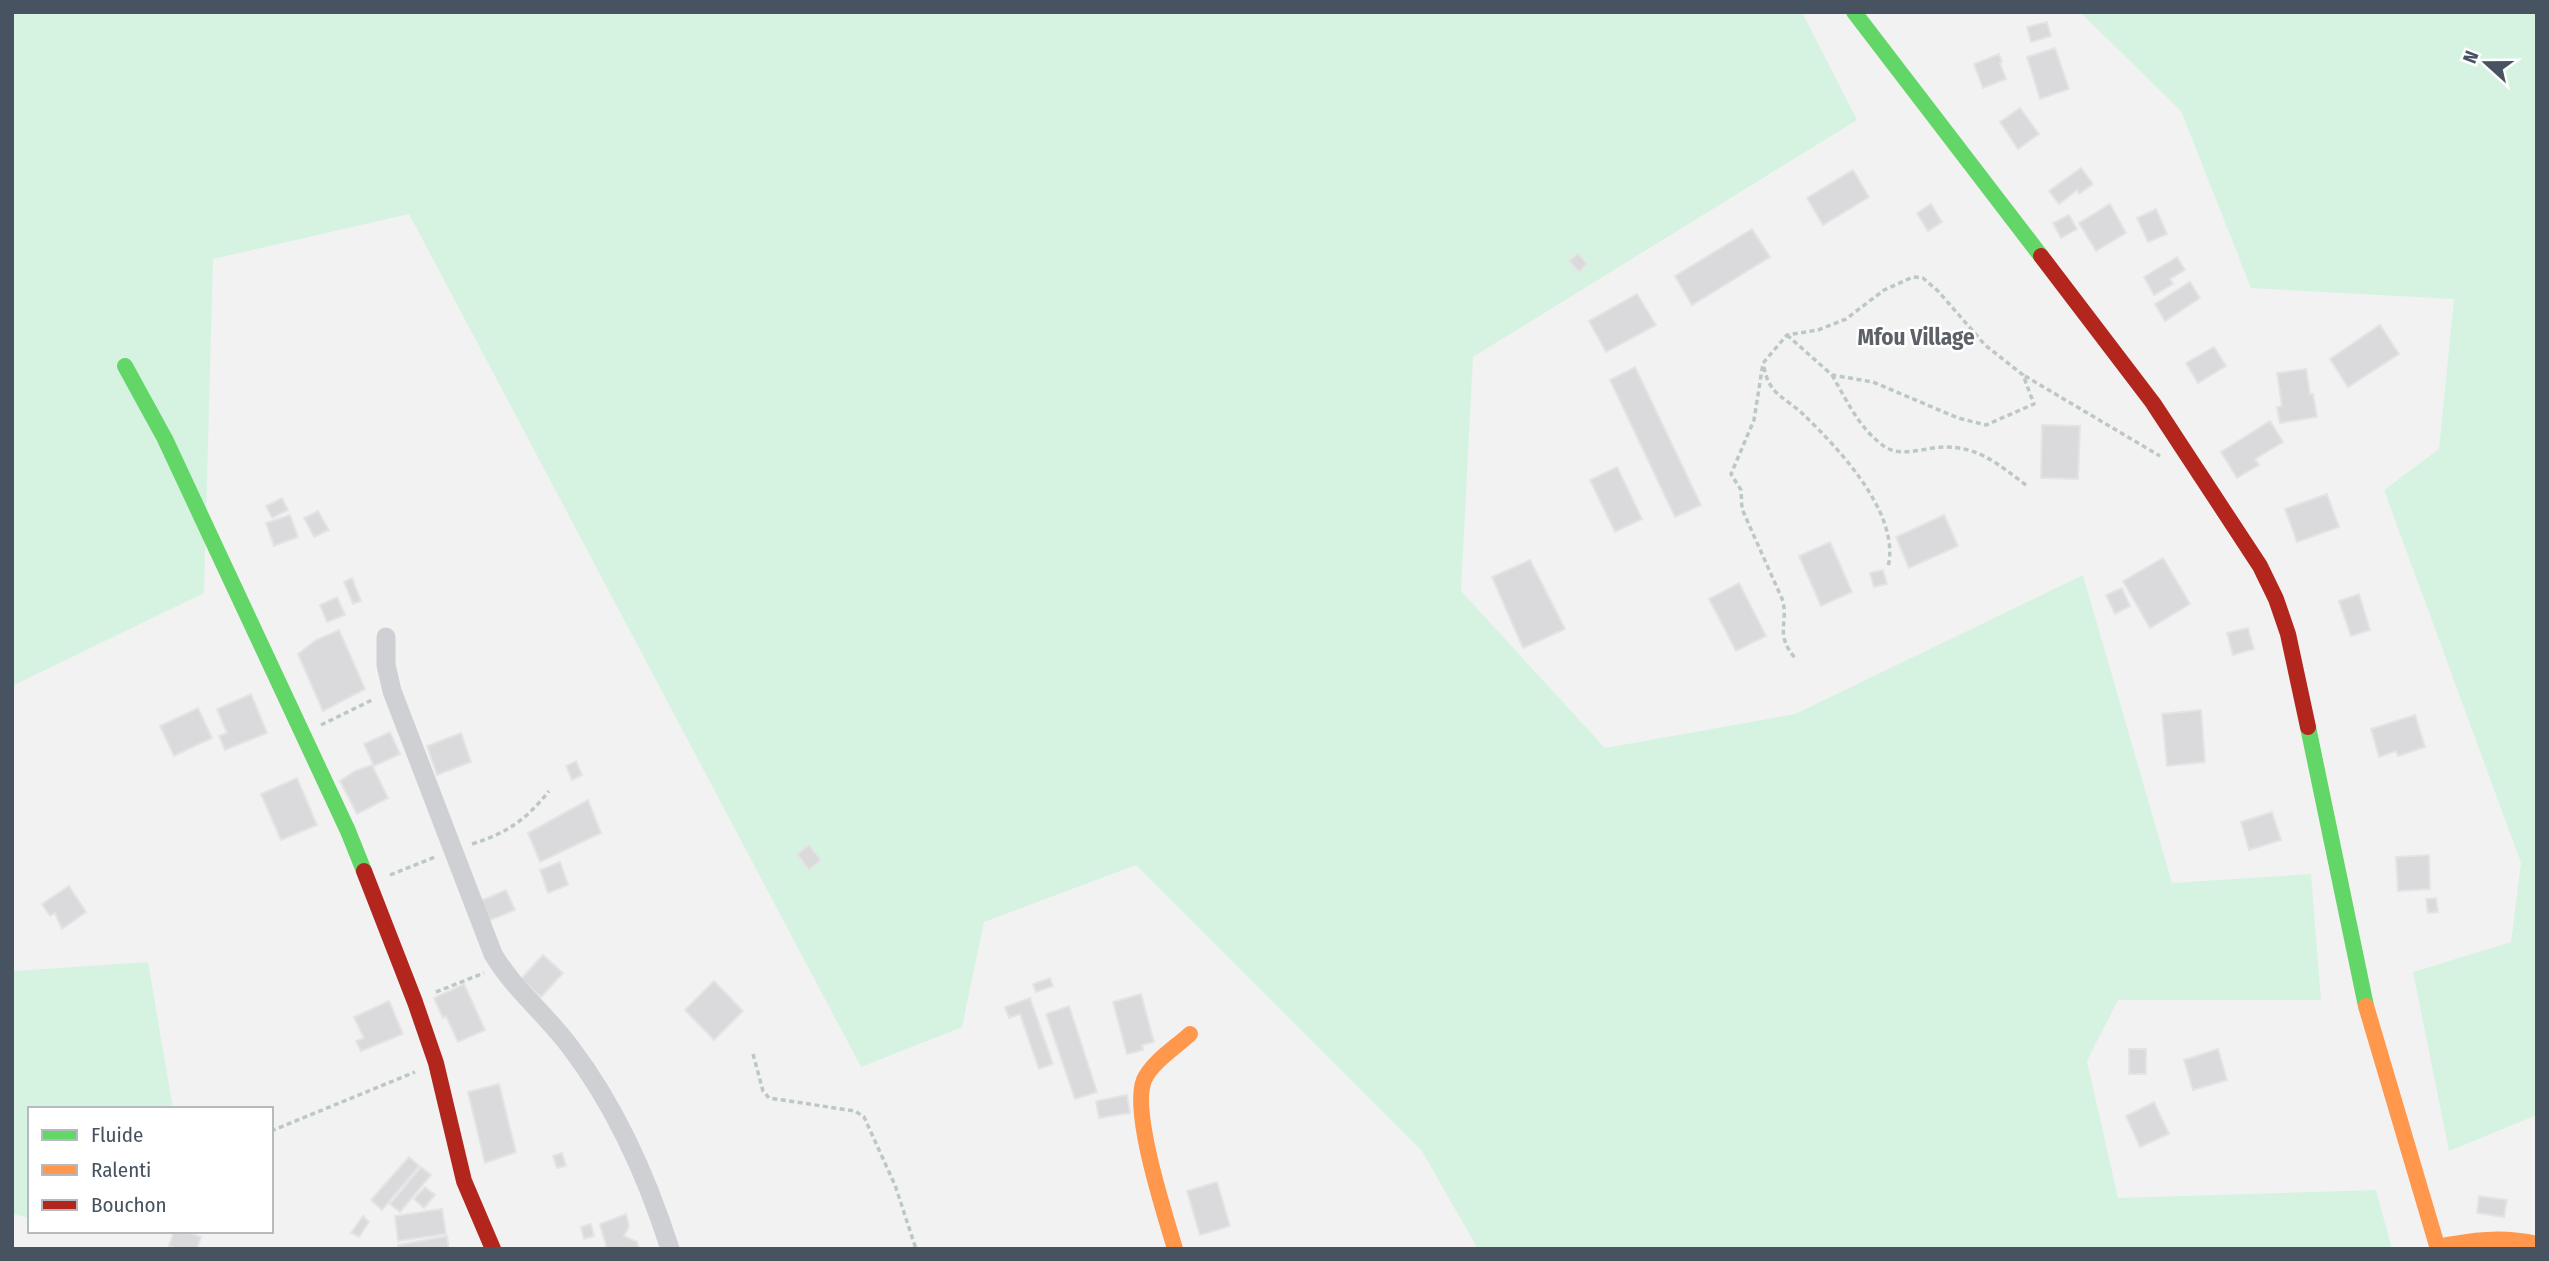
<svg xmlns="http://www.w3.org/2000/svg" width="2549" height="1261" font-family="'Fira Sans Condensed',sans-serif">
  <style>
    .green { fill: #d6f3e2 }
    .building { fill: #dadadc; stroke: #e4e4e5; stroke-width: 2 }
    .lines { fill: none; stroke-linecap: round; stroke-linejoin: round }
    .path { stroke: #bbc8c4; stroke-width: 3.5; stroke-dasharray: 5 3.5; stroke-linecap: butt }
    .street { stroke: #ced0d3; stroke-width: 19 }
    .fast { stroke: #63d668; stroke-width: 16 }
    .slow { stroke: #ff974d; stroke-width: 16 }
    .jam { stroke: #b3261e; stroke-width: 16 }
    .labels { text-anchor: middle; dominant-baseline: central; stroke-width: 5; stroke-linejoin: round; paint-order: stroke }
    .quarter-label { font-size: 23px; font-weight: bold; fill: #5d6167; stroke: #fff }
  </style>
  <rect width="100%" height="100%" fill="#f3f2f2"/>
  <!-- green -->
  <g class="green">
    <path d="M12,12H1802L1857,120L1473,357L1461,591L1605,748L1795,714L2083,575L2172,883L2311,874L2321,1000H2118L2087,1061L2118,1198L2376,1190L2392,1249H1478L1422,1151L1136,865L984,922L962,1027L861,1067L409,214L213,259L204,593L12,686Z"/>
    <path d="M2080,12H2537V1115L2449,1151L2413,972L2511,942L2521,863L2384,490L2439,449L2454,299L2251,288L2181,111Z"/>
    <path d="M148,962L173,1109H30V1218L12,1214V967L14,971Z"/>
  </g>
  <!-- building -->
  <g class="building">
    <path d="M2047,22L2051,36L2031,42L2027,27Z"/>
    <path d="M2055,48L2069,89L2040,99L2027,57Z"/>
    <path d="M1999,54L2002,62L2000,63L2006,79L1983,88L1974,64Z"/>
    <path d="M2020,108L2039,134L2018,149L2000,122Z"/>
    <path d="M2081,168L2093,184L2079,194L2077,190L2059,204L2049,191Z"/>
    <path d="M1853,170L1869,197L1823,225L1807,198Z"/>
    <path d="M1931,204L1942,222L1928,231L1917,213Z"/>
    <path d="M2110,204L2126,233L2096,251L2079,223Z"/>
    <path d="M2156,209L2167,234L2148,242L2137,218Z"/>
    <path d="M2069,215L2077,229L2061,238L2053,223Z"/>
    <path d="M1752,229L1770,257L1692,305L1675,276Z"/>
    <path d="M1578,253L1587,264L1579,272L1569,261Z"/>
    <path d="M2177,257L2185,270L2170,279L2173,284L2154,295L2144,277Z"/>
    <path d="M2190,282L2200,298L2165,321L2155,304Z"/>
    <path d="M1637,294L1656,325L1606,352L1589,321Z"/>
    <path d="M2380,325L2399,354L2348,387L2330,359Z"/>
    <path d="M2214,347L2226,366L2198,383L2186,363Z"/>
    <path d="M1635,367L1701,505L1675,517L1610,380Z"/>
    <path d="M2306,369L2310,394H2313L2317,417L2280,423L2277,407L2282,406L2277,373Z"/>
    <path d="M2270,421L2283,442L2255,459L2259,465L2237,478L2221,452Z"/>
    <path d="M2042,425L2080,426L2078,479L2041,478Z"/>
    <path d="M1617,467L1642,519L1615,532L1590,480Z"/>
    <path d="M2327,494L2339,527L2297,542L2285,509Z"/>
    <path d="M282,498L288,510L272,518L266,506Z"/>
    <path d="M318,511L329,530L314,537L304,518Z"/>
    <path d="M290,515L298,537L274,546L266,523Z"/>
    <path d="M1944,515L1958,546L1909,568L1896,537Z"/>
    <path d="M1830,542L1852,592L1821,606L1799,556Z"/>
    <path d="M2163,558L2190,604L2150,628L2123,581Z"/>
    <path d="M1530,560L1565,629L1523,648L1492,577Z"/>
    <path d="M1883,570L1887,584L1874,587L1870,573Z"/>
    <path d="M352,578L361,601L353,604L344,582Z"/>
    <path d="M1739,583L1766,636L1736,651L1709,599Z"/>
    <path d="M2122,588L2130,606L2115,614L2106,595Z"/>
    <path d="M2359,594L2370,630L2351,636L2339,601Z"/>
    <path d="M337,597L345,615L327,622L320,605Z"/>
    <path d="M2248,628L2254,649L2233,655L2227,633Z"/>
    <path d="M339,630L365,689L323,711L298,654L316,640Z"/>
    <path d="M251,694L267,733L225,750L219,736L227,733L217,709Z"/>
    <path d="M198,708L212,738L174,756L160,726Z"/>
    <path d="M2201,710L2205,762L2167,766L2162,714Z"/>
    <path d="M2415,715L2425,747L2398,756L2396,751L2379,757L2371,729Z"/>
    <path d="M390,732L400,754L374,766L364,744Z"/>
    <path d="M461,733L471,762L437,775L427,746Z"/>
    <path d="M576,761L582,775L572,780L566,766Z"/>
    <path d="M372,765L388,798L357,814L340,781L355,771Z"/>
    <path d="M297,778L317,825L281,840L261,794Z"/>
    <path d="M588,800L601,833L540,862L528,833Z"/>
    <path d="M2272,812L2281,840L2249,850L2241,822Z"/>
    <path d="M809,845L821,860L809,870L797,854Z"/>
    <path d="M2429,855L2430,889L2398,891L2396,857Z"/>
    <path d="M560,862L568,885L548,893L540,870Z"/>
    <path d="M69,886L86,912L62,929L55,913L50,916L42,904Z"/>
    <path d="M506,890L515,910L488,921L480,901Z"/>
    <path d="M2436,898L2438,912L2428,913L2426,899Z"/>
    <path d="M543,955L563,973L541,997L521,979Z"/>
    <path d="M1050,978L1053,986L1036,992L1033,984Z"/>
    <path d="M714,981L743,1011L714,1040L685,1010Z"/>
    <path d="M464,984L485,1030L458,1042L446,1016L443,1018L434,998Z"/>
    <path d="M1141,994L1154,1042L1142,1045L1143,1050L1127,1054L1113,1002Z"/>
    <path d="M1030,998L1053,1064L1039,1069L1020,1014L1009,1018L1005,1007Z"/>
    <path d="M389,1001L403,1034L361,1051L356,1041L364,1038L354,1017Z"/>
    <path d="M1069,1006L1097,1092L1075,1099L1046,1014Z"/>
    <rect x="2129" y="1049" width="17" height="25"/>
    <path d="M2218,1049L2227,1080L2193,1090L2184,1060Z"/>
    <path d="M499,1084L516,1152L485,1163L468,1092Z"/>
    <path d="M1127,1095L1130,1113L1099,1118L1096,1101Z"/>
    <path d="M2154,1102L2169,1134L2140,1147L2126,1116Z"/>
    <path d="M562,1153L566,1166L557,1168L553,1156Z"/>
    <path d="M409,1157L419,1166L382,1210L371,1200Z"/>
    <path d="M421,1167L431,1175L400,1212L390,1204Z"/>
    <path d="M1217,1182L1230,1226L1200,1235L1187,1191Z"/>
    <path d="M425,1187L435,1195L424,1208L414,1199Z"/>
    <path d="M2479,1196L2507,1200L2504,1217L2477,1213Z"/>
    <path d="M442,1209L446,1234L398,1241L395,1216Z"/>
    <path d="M626,1214L629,1226L624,1236L637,1242L639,1249H607L600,1224Z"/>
    <path d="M363,1216L369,1222L359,1237L351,1233Z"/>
    <path d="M591,1224L594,1236L584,1239L581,1227Z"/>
    <path d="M174,1231H183L201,1237L197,1249H177L169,1246Z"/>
    <path d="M447,1236L449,1249H399L398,1245Z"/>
  </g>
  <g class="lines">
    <!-- path -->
    <g class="path">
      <path d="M1787,335L1832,375L1873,382L1958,418L1986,425L2034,404L2023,375L1985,345L1938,291L1923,278L1913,277L1884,290L1846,319L1818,330L1787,335L1763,363L1754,420L1731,474L1741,490L1742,509L1783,601C1788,625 1775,634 1795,658"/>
      <path d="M1764,367C1769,395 1785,397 1804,415C1839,449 1901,514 1888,567"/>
      <path d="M1832,375C1847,401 1861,432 1887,448C1902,457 1928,447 1945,447C1980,447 1999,465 2026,485"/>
      <path d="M2025,376L2160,456"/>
      <path d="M321,725L374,699"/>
      <path d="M472,844C507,833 526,820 549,791"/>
      <path d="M390,875L435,857"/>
      <path d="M436,992L484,973"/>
      <path d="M753,1054L763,1091L769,1098L855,1111L864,1117L895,1185L916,1249"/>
      <path d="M271,1131L415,1072"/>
    </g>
    <!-- street -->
    <path class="street" d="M386,637V665L392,691L493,954C514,990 547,1015 571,1048C615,1106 648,1180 670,1249"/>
    <!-- fast -->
    <g class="fast">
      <path d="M1854,12L2041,256"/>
      <path d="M125,366L165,439L348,831L364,871"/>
      <path d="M2308,727L2366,1006"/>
    </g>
    <!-- slow -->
    <g class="slow">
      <path d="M2366,1006L2438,1249"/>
      <path d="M2437,1247C2471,1240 2502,1236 2537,1244"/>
      <path d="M1175,1249C1165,1214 1131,1112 1144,1080C1152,1062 1176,1047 1190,1034"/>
    </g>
    <!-- jam -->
    <g class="jam">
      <path d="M2041,256L2153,403L2260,566L2276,599L2288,634L2308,727"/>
      <path d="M364,871L415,1002L436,1063L464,1181L493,1249"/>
    </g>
  </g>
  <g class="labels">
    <!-- quarter labels -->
    <g class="quarter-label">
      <text x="1916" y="337">Mfou Village</text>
    </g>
  </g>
  <!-- border -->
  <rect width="2549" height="1261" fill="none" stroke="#475360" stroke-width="28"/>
  <!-- legend -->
  <rect x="28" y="1107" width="245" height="126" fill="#ffffff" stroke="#b5babf" stroke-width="2"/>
  <rect x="42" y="1130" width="35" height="10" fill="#63d668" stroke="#b5babf" stroke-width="2"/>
  <text x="91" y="1142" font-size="21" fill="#475360">Fluide</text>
  <rect x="42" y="1165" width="35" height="10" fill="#ff974d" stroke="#b5babf" stroke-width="2"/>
  <text x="91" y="1177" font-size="21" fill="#475360">Ralenti</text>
  <rect x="42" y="1200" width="35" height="10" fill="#b3261e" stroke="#b5babf" stroke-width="2"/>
  <text x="91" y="1212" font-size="21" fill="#475360">Bouchon</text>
  <!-- north arrow -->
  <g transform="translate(2486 63) rotate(291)" stroke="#ffffff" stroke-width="5" paint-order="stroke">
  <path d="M0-5L12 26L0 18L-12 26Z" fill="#475360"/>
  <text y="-10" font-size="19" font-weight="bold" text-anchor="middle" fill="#475360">N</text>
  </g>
</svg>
